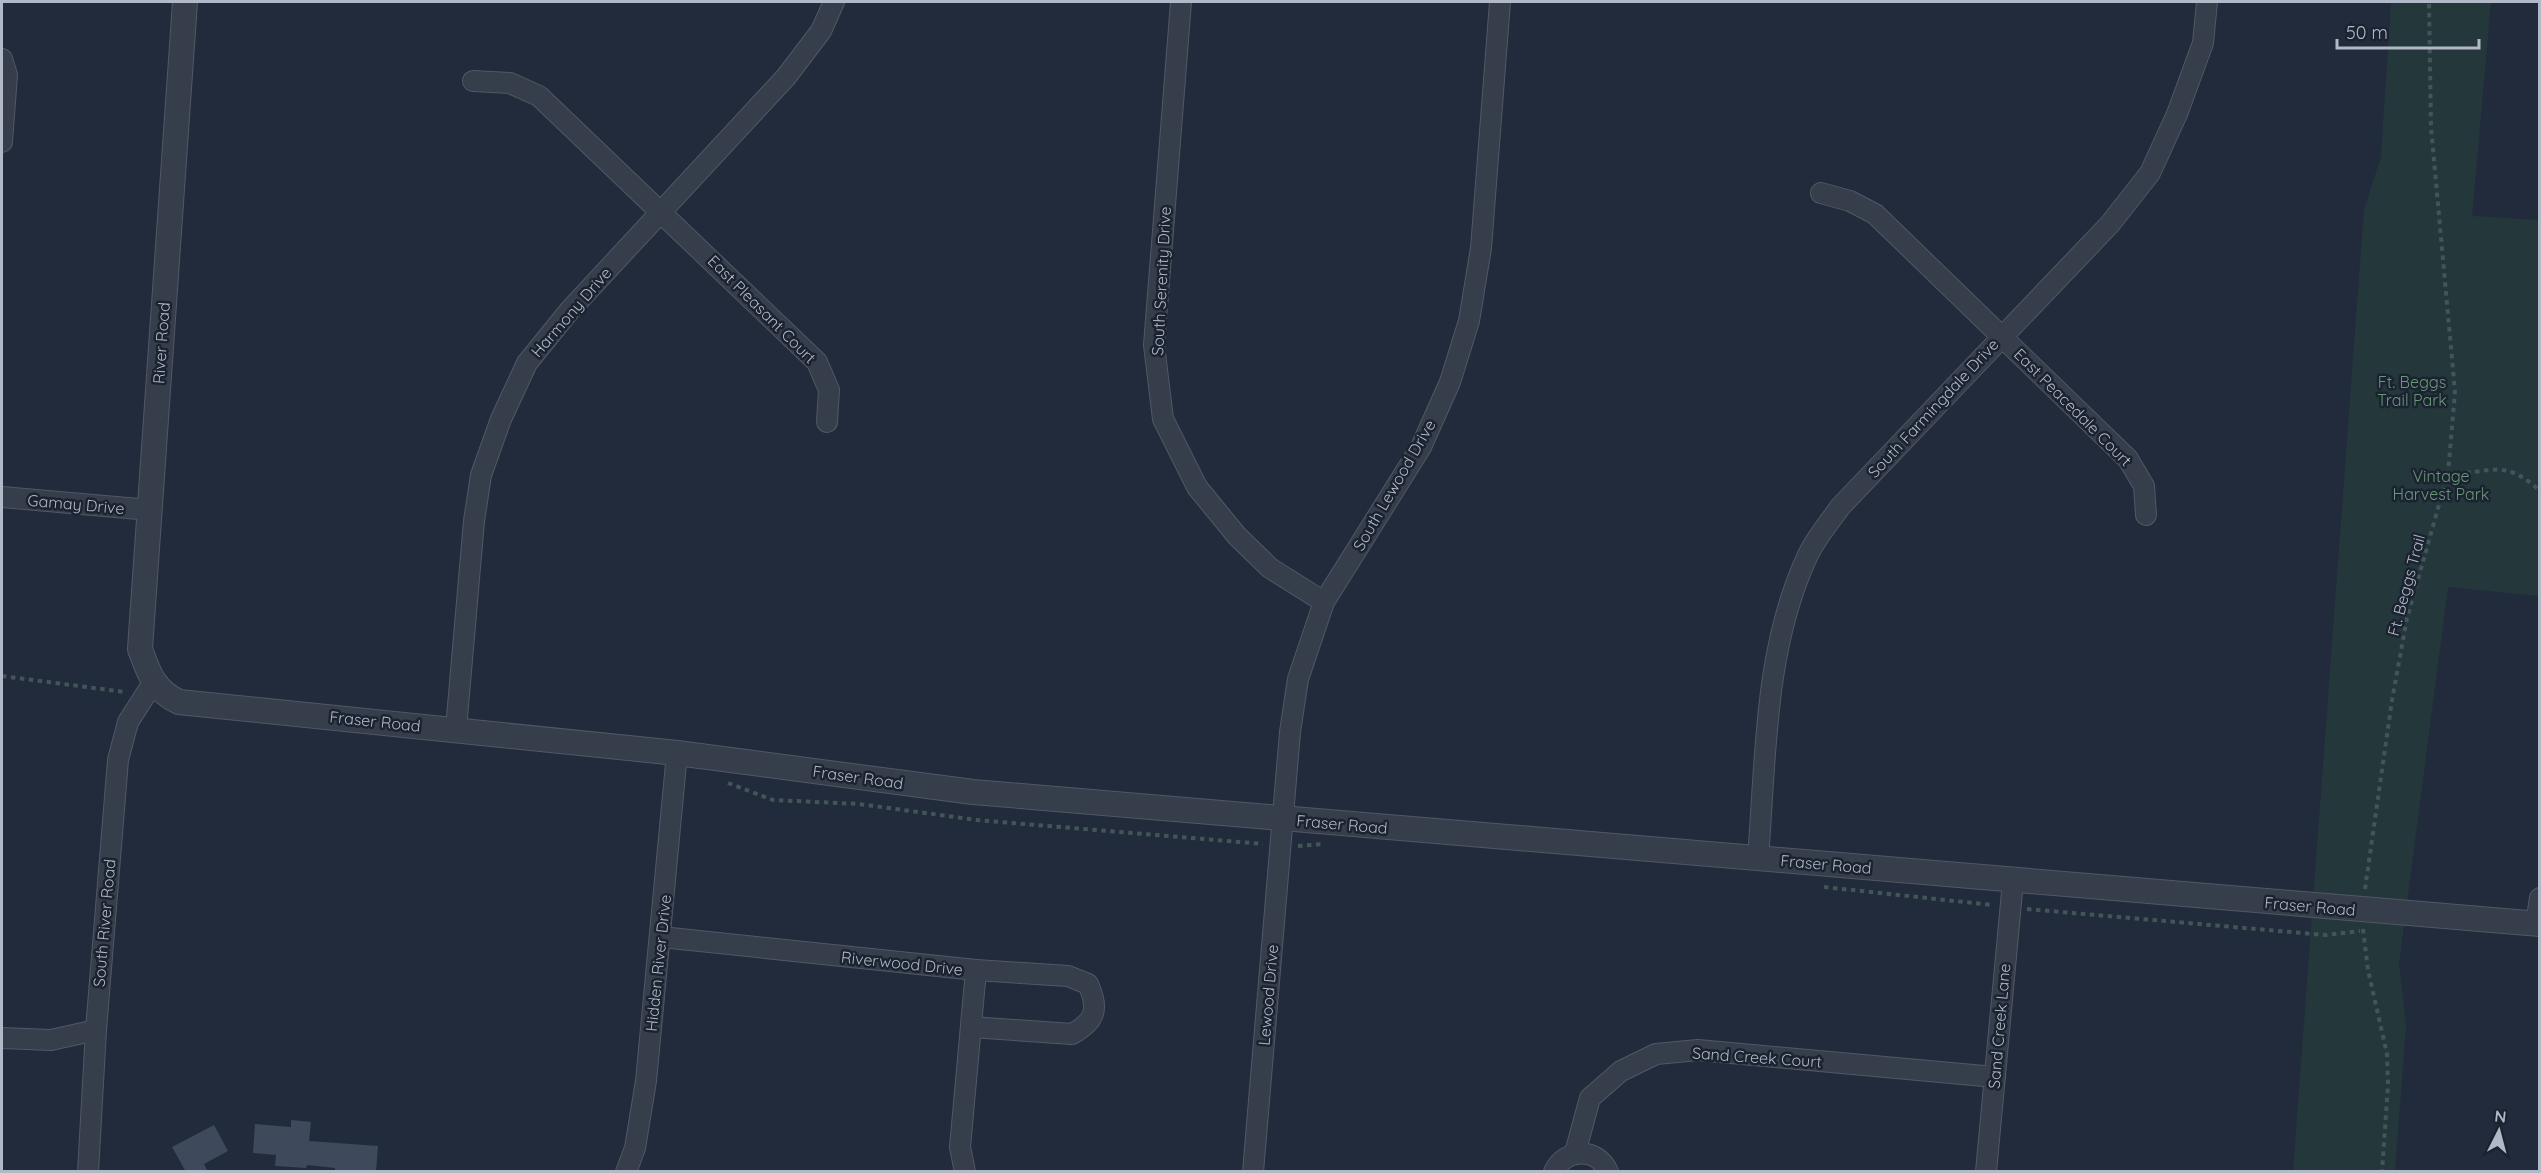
<svg xmlns="http://www.w3.org/2000/svg" width="2541" height="1173" font-family="Quicksand,sans-serif">
  <style>
    .green { fill: #24383c }
    .building { fill: #3e495b }
    .lines { fill: none; stroke-linecap: round; stroke-linejoin: round }
    .minor-casing { stroke: #515866; stroke-width: 22 }
    .tertiary-casing { stroke: #515866; stroke-width: 26 }
    .path { stroke: #425559; stroke-width: 4; stroke-dasharray: 4.5 4.5; stroke-linecap: butt }
    .minor { stroke: #363d4b; stroke-width: 20 }
    .tertiary { stroke: #363d4b; stroke-width: 24 }
    .labels { text-anchor: middle; dominant-baseline: central; stroke-width: 5; stroke-linejoin: round; paint-order: stroke }
    .street-label { font-size: 16px; fill: #b1b8c7; stroke: #1b2230 }
    .park-label { font-size: 16px; fill: #689876; stroke: #1b2230 }
  </style>
  <rect width="100%" height="100%" fill="#222b3b"/>
  <!-- green -->
  <path class="green" d="M2391,2H2491L2472,216L2539,220V596L2448,587L2399,964L2406,1025L2395,1171L2293,1172L2364,210L2381,157Z"/>
  <!-- building -->
  <g class="building">
    <path d="M291,1120L311,1122L309,1141L378,1146L376,1172H335V1168L307,1165L306,1168L275,1166L276,1155L253,1153L255,1124L291,1127Z"/>
    <path d="M214,1125L228,1151L204,1164L208,1172H186L172,1147Z"/>
  </g>
  <g class="lines">
    <defs>
      <g id="minor">
        <path d="M1181,2L1154,345L1163,419L1197,487L1237,536L1270,568L1324,602"/>
        <path d="M2,59L7,75L2,142"/>
        <path d="M473,81L510,83L539,96L817,362L829,390L827,422"/>
        <path d="M1821,193L1850,201L1875,214L2128,459L2144,486L2146,515"/>
        <path d="M2,497L150,510"/>
        <path d="M456,729L474,521L481,475L501,419L527,363L570,310L786,77L821,31L834,2"/>
        <path d="M1758,858C1766,757 1764,650 1807,557C1815,539 1829,523 1840,507L2110,224L2150,173L2177,114L2203,43L2207,2"/>
        <path d="M2536,924L2540,898"/>
        <path d="M661,937L976,970L960,1147L965,1172"/>
        <path d="M971,1027L1072,1034C1096,1021 1099,1008 1088,984L1068,976L976,970"/>
        <path d="M2,1038L51,1040L96,1030"/>
        <path d="M1575,1153L1590,1098L1621,1071L1656,1054L1698,1050L1995,1077"/>
        <path d="M88,1172L96,1030L118,760L128,722L153,683"/>
        <path d="M626,1172L635,1148L646,1081L677,753"/>
        <path d="M1253,1172L1290,732L1298,679L1324,602L1421,447L1450,382L1469,321L1481,248L1500,2"/>
        <path d="M1554,1172C1564,1148 1598,1147 1608,1172"/>
        <path d="M1986,1172L2013,881"/>
      </g>
      <path id="tertiary" d="M185,2L140,649C149,674 154,690 179,702L677,753L973,792L2540,924"/>
    </defs>
    <!-- minor casing -->
    <use href="#minor" class="minor-casing"/>
    <!-- tertiary casing -->
    <use href="#tertiary" class="tertiary-casing"/>
    <!-- path -->
    <g class="path">
      <path d="M2448,473C2491,475 2502,456 2540,491"/>
      <path d="M2,676L125,692"/>
      <path d="M728,783L773,800L859,804L977,820L1263,844"/>
      <path d="M1298,846L1323,844"/>
      <path d="M1824,887L1992,905"/>
      <path d="M2365,889L2392,700L2407,618L2448,473L2455,392L2431,127L2429,2"/>
      <path d="M2027,909L2325,935L2360,931"/>
      <path d="M2363,929L2368,970L2387,1054L2388,1085L2382,1172"/>
    </g>
    <!-- minor -->
    <use href="#minor" class="minor"/>
    <!-- tertiary -->
    <use href="#tertiary" class="tertiary"/>
  </g>
  <g class="labels">
    <!-- street labels -->
    <g class="street-label">
      <text transform="translate(1161 281) rotate(-87)">South Serenity Drive</text>
      <text transform="translate(762 309) rotate(45)">East Pleasant Court</text>
      <text transform="translate(571 312) rotate(-49)">Harmony Drive</text>
      <text transform="translate(161 343) rotate(-86)">River Road</text>
      <text transform="translate(2073 407) rotate(45)">East Peacedale Court</text>
      <text transform="translate(1933 408) rotate(-47)">South Farmingdale Drive</text>
      <text transform="translate(1394 485) rotate(-60)">South Lewood Drive</text>
      <text transform="translate(76 504) rotate(5)">Gamay Drive</text>
      <text transform="translate(2406 585) rotate(-75)">Ft. Beggs Trail</text>
      <text transform="translate(375 721) rotate(6)">Fraser Road</text>
      <text transform="translate(858 777) rotate(8)">Fraser Road</text>
      <text transform="translate(1342 824) rotate(5)">Fraser Road</text>
      <text transform="translate(1826 864) rotate(5)">Fraser Road</text>
      <text transform="translate(2310 906) rotate(5)">Fraser Road</text>
      <text transform="translate(104 923) rotate(-85)">South River Road</text>
      <text transform="translate(658 963) rotate(-84)">Hidden River Drive</text>
      <text transform="translate(902 963) rotate(6)">Riverwood Drive</text>
      <text transform="translate(1268 995) rotate(-85)">Lewood Drive</text>
      <text transform="translate(1999 1026) rotate(-85)">Sand Creek Lane</text>
      <text transform="translate(1757 1057) rotate(4)">Sand Creek Court</text>
    </g>
    <!-- park labels -->
    <g class="park-label">
      <text x="2412" y="382">Ft. Beggs<tspan x="2412" dy="18">Trail Park</tspan></text>
      <text x="2441" y="476">Vintage<tspan x="2441" dy="18">Harvest Park</tspan></text>
    </g>
  </g>
  <!-- border -->
  <rect width="2541" height="1173" fill="none" stroke="#b1b8c7" stroke-width="6"/>
  <!-- north arrow -->
  <g transform="translate(2499 1131) rotate(6)" stroke="#1b2230" stroke-width="4.5" paint-order="stroke">
  <path d="M0-4.5L10 22L0 15L-10 22Z" fill="#b1b8c7"/>
  <text y="-9" font-size="16" font-weight="bold" text-anchor="middle" fill="#b1b8c7">N</text>
  </g>
  <!-- scale -->
  <path d="M2337 39v9h142v-9" fill="none" stroke="#b1b8c7" stroke-width="3"/>
  <text x="2346" y="39" font-size="18" fill="#b1b8c7" stroke="#1b2230" stroke-width="4.5" paint-order="stroke">50 m</text>
</svg>
